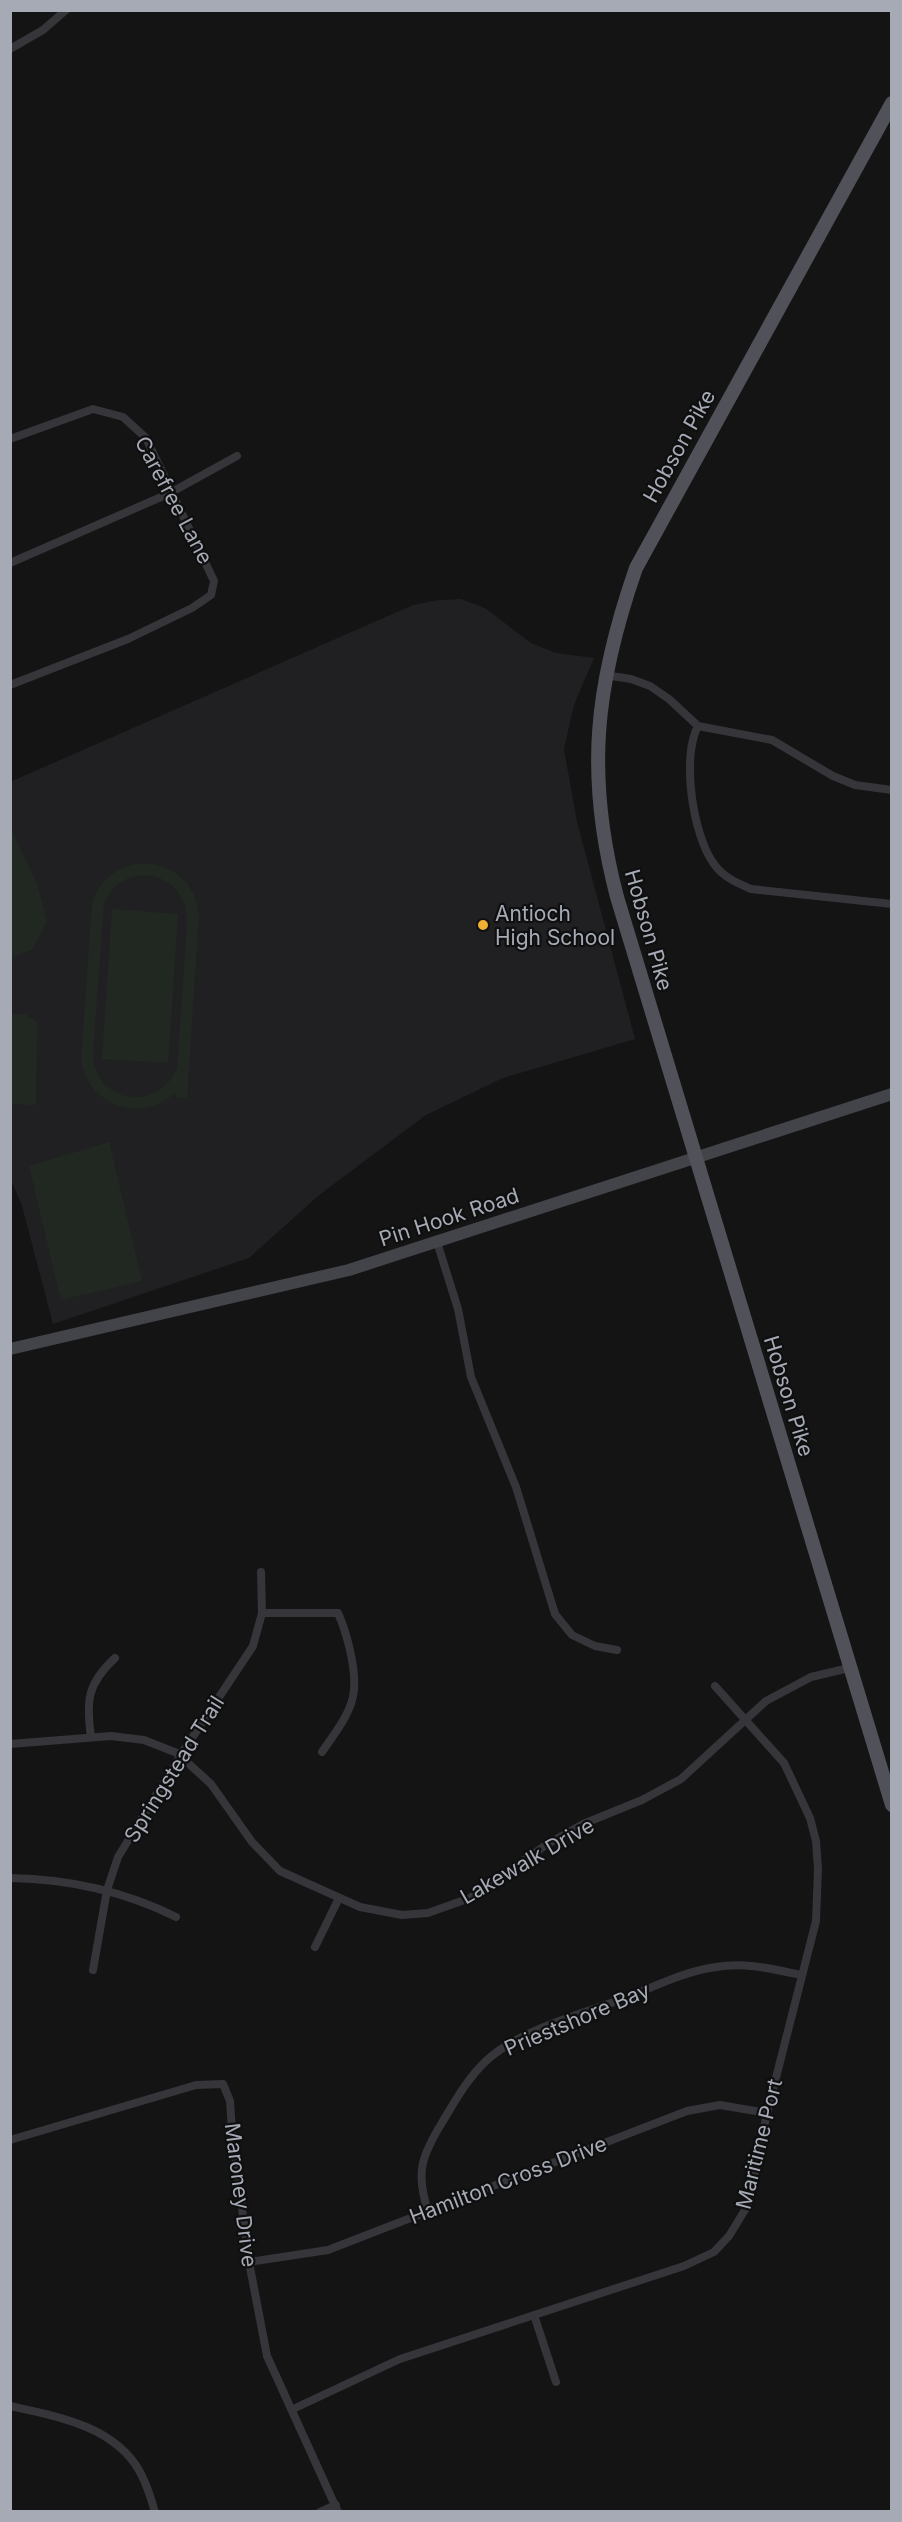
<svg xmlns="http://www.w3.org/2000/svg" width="902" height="2522" font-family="Inter,sans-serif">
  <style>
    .built { fill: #202022 }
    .green { fill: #202821; fill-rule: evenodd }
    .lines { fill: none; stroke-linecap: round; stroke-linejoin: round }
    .street { stroke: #35353a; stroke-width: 8 }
    .secondary { stroke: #43444a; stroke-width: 12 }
    .primary { stroke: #515259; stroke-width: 14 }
    .poi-dot { fill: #efaf32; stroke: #0f0f10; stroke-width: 2 }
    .labels { text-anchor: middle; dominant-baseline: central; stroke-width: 4.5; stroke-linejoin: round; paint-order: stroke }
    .street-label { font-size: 21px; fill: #a5aab5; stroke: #0f0f10 }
    .poi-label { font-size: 21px; fill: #a5aab5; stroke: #0f0f10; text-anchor: start }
  </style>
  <rect width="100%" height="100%" fill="#141415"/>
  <!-- built -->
  <path class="built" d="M461,599L485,608L531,643L556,653L594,658L574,705L564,749L577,822L635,1039L503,1078L426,1115L318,1196L249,1258L53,1324L22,1206L11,1180L10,782L413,605L439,600Z"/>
  <!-- green -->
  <g class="green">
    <path d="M11,829L37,884L47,921L32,950L11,957Z"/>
    <path d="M135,864C169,860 197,882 199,916L187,1099L176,1098V1092C141,1125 87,1106 81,1058L92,903C99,882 114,869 135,864ZM146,875C173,878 188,897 187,924L177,1068C158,1114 94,1103 93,1053L104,904C111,886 126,875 146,875Z"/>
    <path d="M112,909L178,914L168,1063L102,1059Z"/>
    <path d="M25,1014L37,1022L36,1105L11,1104L10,1015Z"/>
    <path d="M109,1142L142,1281L61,1300L29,1166Z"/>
  </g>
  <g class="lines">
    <!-- street -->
    <g class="street">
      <path d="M10,49L43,30L66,10"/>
      <path d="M10,439L93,409L123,417L146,438L214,581L211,595L192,608L128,639L10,685"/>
      <path d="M10,563L168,494L237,456"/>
      <path d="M605,675L631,679L650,686L669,699L698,726L772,740L833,776L855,785L892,790"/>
      <path d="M698,726C681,757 693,836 714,864C723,877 737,883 751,889L892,904"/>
      <path d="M437,1242L458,1309L471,1377L516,1487L555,1614L572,1635L595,1646L617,1650"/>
      <path d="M262,1613H338C347,1633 356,1668 354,1690C352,1713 334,1734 322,1752"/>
      <path d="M91,1737C86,1701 87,1684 115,1658"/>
      <path d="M10,1744L111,1736L144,1740L177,1753L211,1784L252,1842L280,1871L360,1907L402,1915L428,1913L470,1898L546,1845L583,1824L642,1800L681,1779L766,1701L811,1677L849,1668"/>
      <path d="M10,1878C68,1879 124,1891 176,1917"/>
      <path d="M315,1947L339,1898"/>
      <path d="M93,1970L107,1890L118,1857L180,1756L253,1646L262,1613L261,1572"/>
      <path d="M10,2140L196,2085L223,2084L230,2101L232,2131L249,2262L267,2356L338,2512"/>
      <path d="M428,2211C415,2172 422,2155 443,2121C455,2101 468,2078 485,2062C518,2030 582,2014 625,1998C654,1987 685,1971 716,1967C745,1962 773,1969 801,1975"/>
      <path d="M249,2262L328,2250L687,2111L720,2105L767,2113"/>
      <path d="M534,2315L556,2382"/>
      <path d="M10,2406C56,2416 115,2426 140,2472C147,2485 151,2498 155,2512"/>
      <path d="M293,2409L400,2359L684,2266L714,2252L729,2236L748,2205L767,2113L816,1921L818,1869L816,1841L810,1818L784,1763L715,1686"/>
      <path d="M320,2512L336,2505"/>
    </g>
    <!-- secondary -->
    <path class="secondary" d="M10,1349L349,1270L892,1094"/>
    <!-- primary -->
    <path class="primary" d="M892,103L636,568C595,686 585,775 617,897L892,1805"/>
  </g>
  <!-- markers -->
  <circle class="poi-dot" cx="483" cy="925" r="6"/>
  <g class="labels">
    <!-- street labels -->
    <g class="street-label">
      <text transform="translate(679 446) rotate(-61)">Hobson Pike</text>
      <text transform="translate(174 500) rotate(62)">Carefree Lane</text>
      <text transform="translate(649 930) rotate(74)">Hobson Pike</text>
      <text transform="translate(449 1217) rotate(-18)">Pin Hook Road</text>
      <text transform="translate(789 1396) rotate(73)">Hobson Pike</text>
      <text transform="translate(174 1769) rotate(-58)">Springstead Trail</text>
      <text transform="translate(527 1861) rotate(-30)">Lakewalk Drive</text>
      <text transform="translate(577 2019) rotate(-23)">Priestshore Bay</text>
      <text transform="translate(759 2144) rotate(-76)">Maritime Port</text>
      <text transform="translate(508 2180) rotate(-21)">Hamilton Cross Drive</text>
      <text transform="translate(241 2195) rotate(83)">Maroney Drive</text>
    </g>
    <!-- poi labels -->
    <g class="poi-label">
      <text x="495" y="913">Antioch<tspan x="495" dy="24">High School</tspan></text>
    </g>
  </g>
  <!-- border -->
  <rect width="902" height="2522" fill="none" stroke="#a5aab5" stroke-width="24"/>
</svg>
